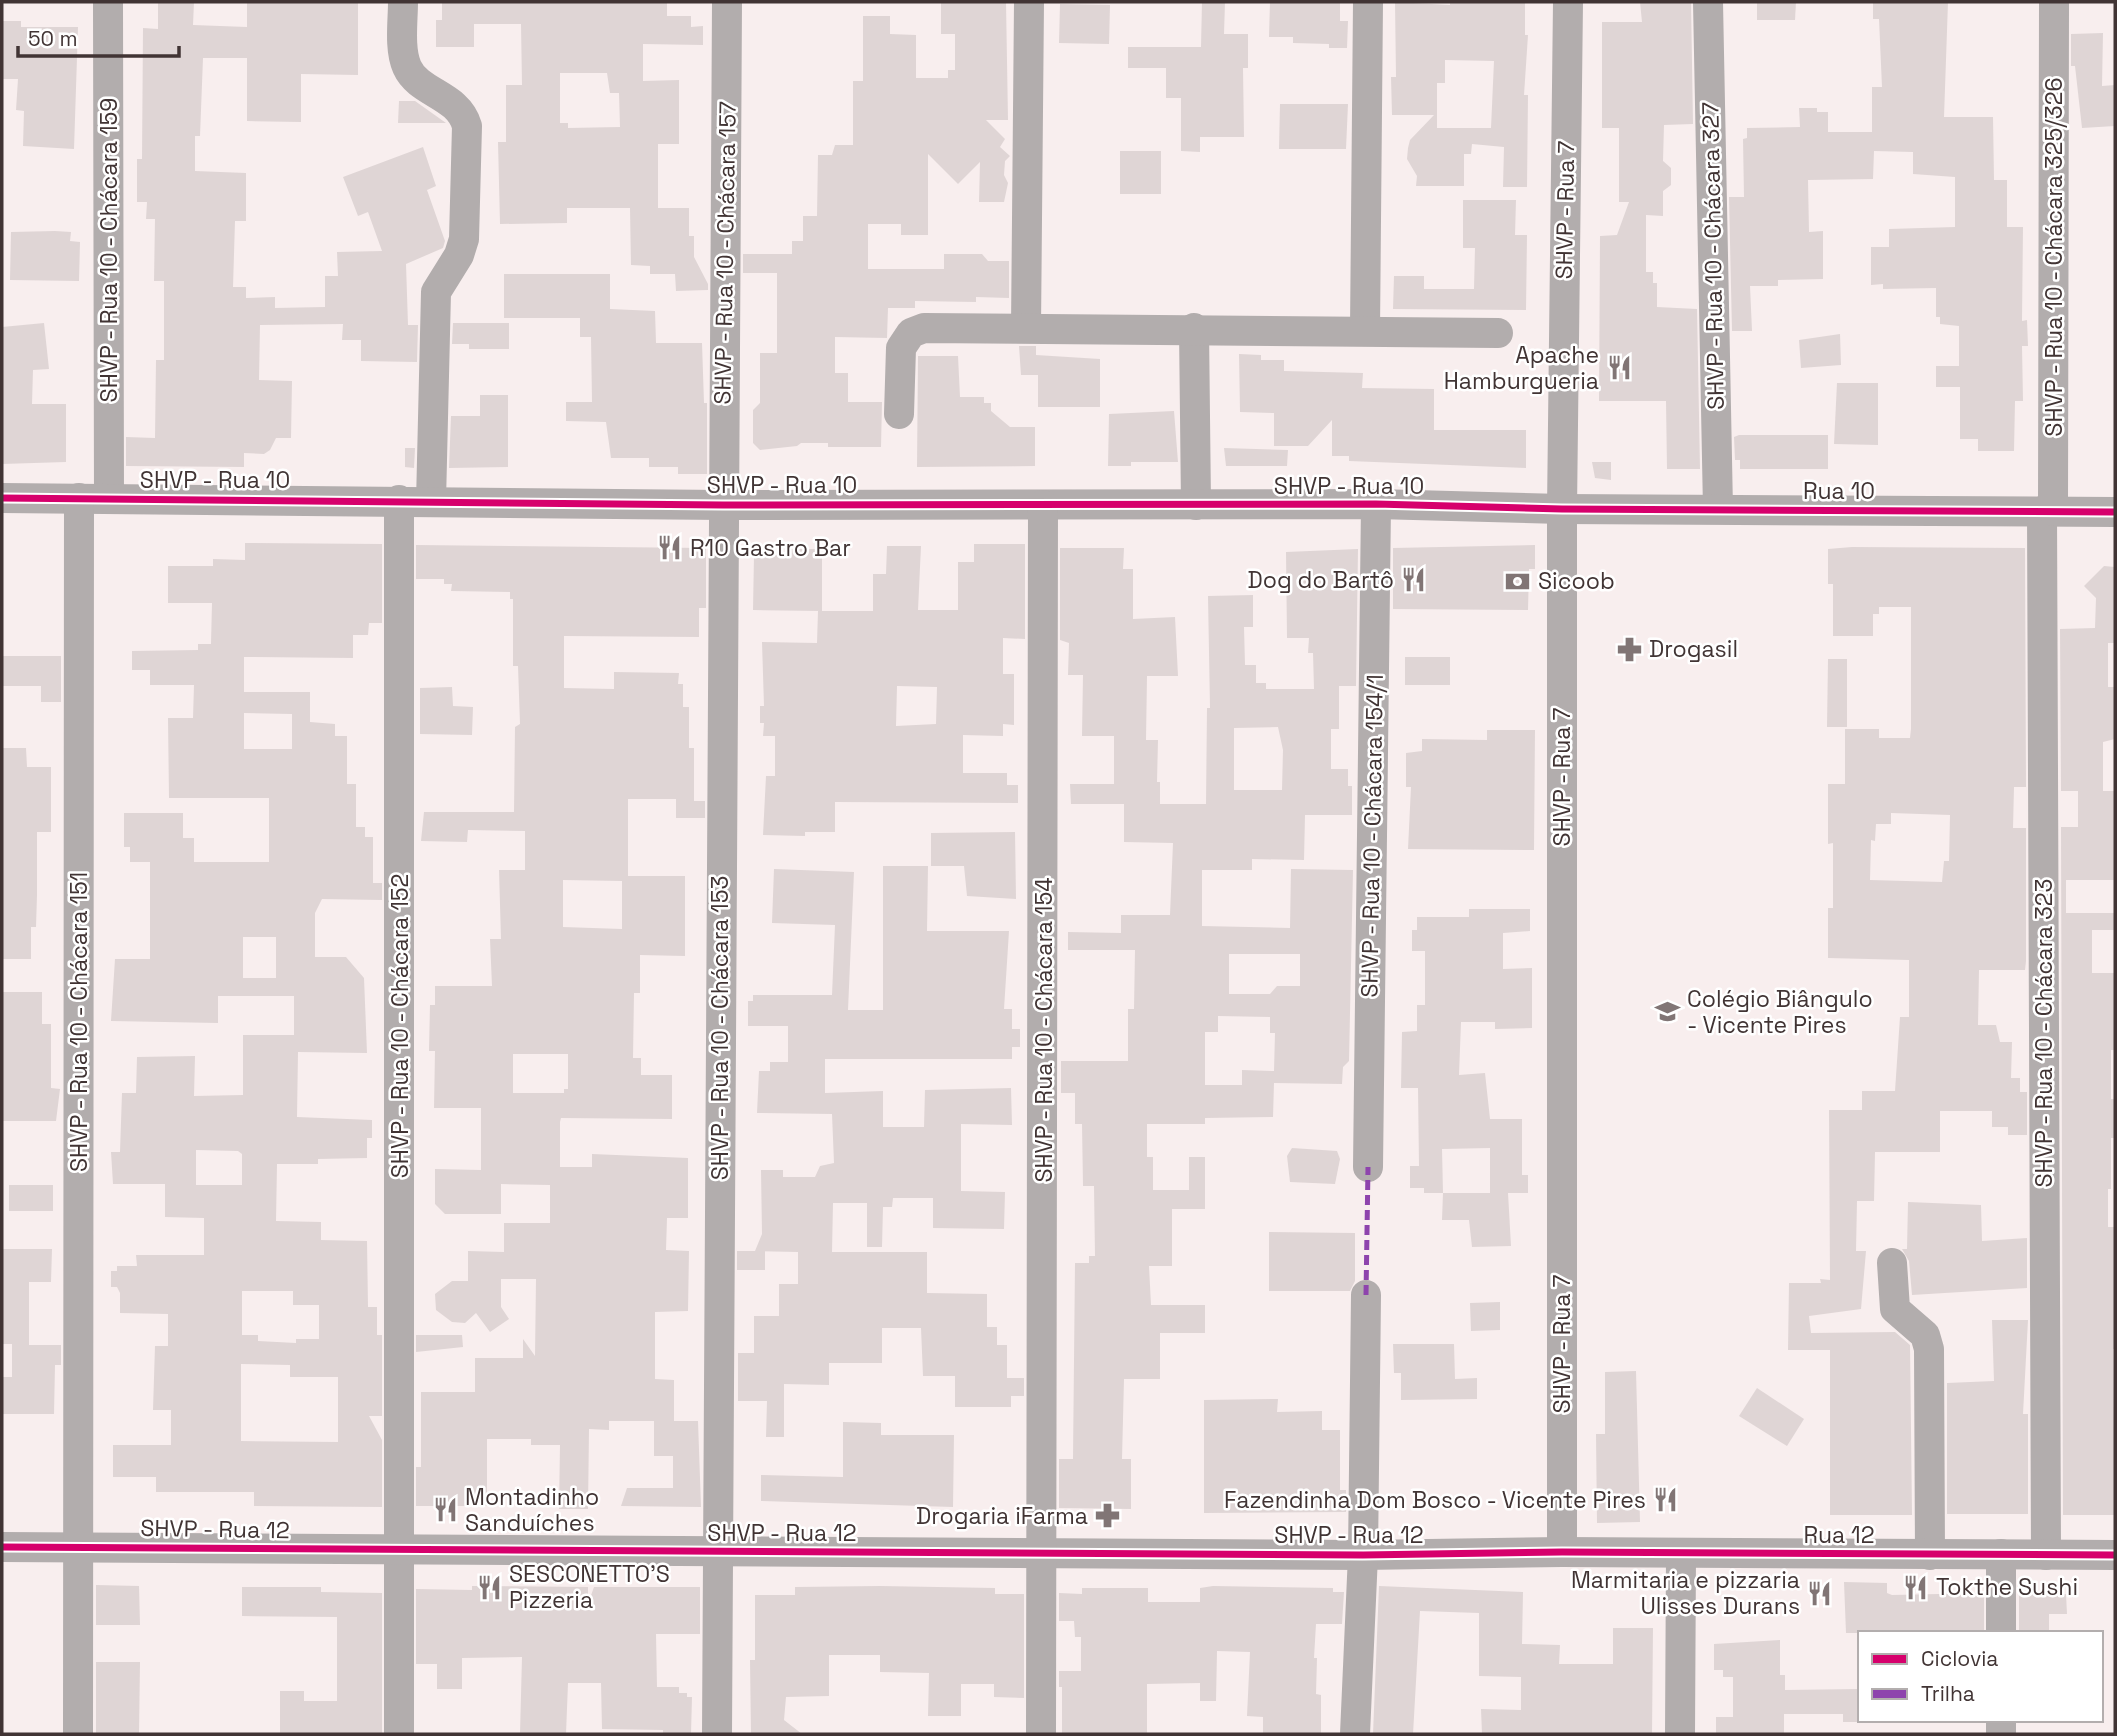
<svg xmlns="http://www.w3.org/2000/svg" width="2117" height="1736" font-family="'Space Grotesk',sans-serif">
  <style>
    .building { fill: #dfd5d5; fill-rule: evenodd }
    .lines { fill: none; stroke-linecap: round; stroke-linejoin: round }
    .minor { stroke: #b2adad; stroke-width: 30 }
    .quiet { stroke: #8e44ad; stroke-width: 5; stroke-dasharray: 10 5; stroke-linecap: butt }
    .cycleway-casing { stroke: #fff; stroke-width: 11 }
    .cycleway { stroke: #d6006c; stroke-width: 7 }
    .labels { text-anchor: middle; dominant-baseline: central; stroke-width: 5; stroke-linejoin: round; paint-order: stroke }
    .street-label { font-size: 23px; fill: #413434; stroke: #fff }
    .poi-label { font-size: 23px; fill: #413434; stroke: #fff; text-anchor: start }
  </style>
  <rect width="100%" height="100%" fill="#f8eeee"/>
  <!-- building -->
  <g class="building">
    <path d="M158,2H194L193,25L247,27V2H358V75L301,74V122L247,121V58H203L200,136H195V171L246,173V221H235L233,287H246V298L275,297V308L325,307V276H338L337,252L382,251L368,212L358,216L343,177L423,147L436,186L427,190L445,241L443,248L406,264L408,325H418L417,362L361,361V340H342L343,324L260,325L259,380L292,381L291,438H276L270,450L264,454L244,453V467L126,466V437L155,438L156,360H164V281H154L155,219H146L147,202H137V159H142L143,28L158,29Z"/>
    <path d="M442,2H667V16H691V27L703,26V45L643,44V81L679,80V144H658V208H689V236H694V257L708,284V290L676,291L675,274H650V266L631,265L630,208H567V223L500,224L498,142H506V85H522L521,24H474V47H436V20H442ZM560,73H607L610,93H619L620,127L568,128V123H560Z"/>
    <path d="M941,2H1006L1008,120H986L1005,139L1000,147L1010,156L1005,161L1004,175L1008,183L1004,202H979L980,162L958,184L928,154V235H901V224H868V269H944V254H982L988,261H1009V298L976,297V302L915,301V308H888L887,338L835,337V373H848V402H882L881,447H828V443H801L797,446L760,450L753,443V410L760,403V353H777V273H743V254H792V241H803V216H817L818,155H832L835,145H853V81H863V16H890V34L916,35V78H948V70H955V34H941Z"/>
    <path d="M1202,2H1225L1224,34H1248V68H1243L1244,137H1200V152L1181,151V98H1166V68H1128V47H1201Z"/>
    <path d="M1270,2H1340V21H1348L1347,48H1329V44L1293,43V37H1269Z"/>
    <path d="M1395,2L1450,5V2H1525V35H1528L1524,95H1528L1527,187H1503L1504,147L1472,144L1471,154H1464V186H1416L1417,176L1407,159L1408,148L1410,140L1434,115H1392L1391,77H1396ZM1445,60L1494,61L1491,128H1437V83H1445Z"/>
    <path d="M1640,2H1691L1693,124L1664,125L1663,161L1671,168V185L1663,191V216L1646,215V272H1653V283H1657V307L1697,309L1700,469H1667L1666,401H1599L1600,236L1617,235L1629,202H1619V128H1602V22H1642Z"/>
    <path d="M1757,2H1796L1795,20H1757Z"/>
    <path d="M1873,2H1948L1944,117H1993L1994,180H2007V227H2023L2022,321L2027,320L2028,346H2022L2023,401H2015L2014,451H1978V439H1960V387H1936V366H1959V326L1940,324V317H1936V288L1883,289V284L1871,285V247H1889V229L1955,227V177L1913,174V152L1874,151L1873,179L1808,180L1809,232L1823,231V279L1778,280V286H1750L1752,331H1732L1729,197H1744L1743,139L1747,138V128L1800,127L1799,108H1817V112H1828V132H1872V87H1882L1879,19H1873Z"/>
    <path d="M1060,4L1110,5L1109,44L1059,43Z"/>
    <path d="M2,21H21V27H78L74,149L23,146L24,111L16,110L18,79H2Z"/>
    <path d="M2103,33L2102,86L2115,85V126L2082,128L2075,66H2071V34Z"/>
    <path d="M399,101H415L446,123H398Z"/>
    <path d="M1280,104H1348L1346,149H1279Z"/>
    <rect x="1120" y="151" width="41" height="43"/>
    <path d="M1463,200H1516L1515,235H1527L1526,310L1393,309L1394,276H1424V289H1474L1475,248H1463Z"/>
    <path d="M55,231L71,232L70,241L80,242L79,281L10,280L11,232Z"/>
    <path d="M504,274H610V309L655,311L656,343H702L704,403H707V474H678V467H649V458H611L606,422L566,421V402H592L591,337H580V318H504Z"/>
    <path d="M44,323L49,369L33,370L32,404H66V462L2,464V327Z"/>
    <path d="M453,323H509V349H469V344H452Z"/>
    <path d="M1840,334L1841,365L1801,368L1799,340Z"/>
    <path d="M1019,346H1036V355L1100,359V407H1038V375H1021Z"/>
    <path d="M1239,354L1261,355V360H1284V371L1363,373L1362,388L1434,389V430H1526V468L1349,461V456H1332V420L1308,446H1274V413L1240,412Z"/>
    <path d="M918,356H958L960,397H984V403H991V411L1010,427H1035V466L917,467Z"/>
    <path d="M1837,383H1878V445L1834,444Z"/>
    <path d="M480,395H508V467L449,468L451,416H480Z"/>
    <path d="M1174,411L1178,462H1131V466H1108L1109,414Z"/>
    <path d="M1739,435H1828V469H1740V460H1735L1734,437Z"/>
    <path d="M405,448H415L414,468L405,467Z"/>
    <path d="M1224,448L1288,450L1287,466H1226Z"/>
    <path d="M1592,462H1611V480L1595,478Z"/>
    <path d="M245,543L382,544V623H369L368,635H353V658L244,657V692H310V722L335,724V736H347V784H356V827H365V837H373V883H382V900L322,899L315,913V957H346L364,978L367,1053L298,1052L297,1117L372,1120V1138H367V1158L318,1159V1164H277L276,1221L321,1222V1240L367,1241L368,1307H377V1335H382V1416H369L382,1440V1507L254,1506V1492H156V1477H113V1445H171V1410H153L155,1346H168V1314L120,1313V1293L117,1287H111V1271H117V1266H137L136,1255H204V1218L165,1217V1184H113L111,1152H120L122,1093H136L137,1057L195,1056L194,1096L243,1095V1035H294V996H218V1023L111,1021L115,959H150V862H130V847H124V813H183V838H194V862H269V798H169L168,718H193L194,685H150V670H132V651L198,650V644H211L212,603H168V566H213V559L245,560ZM244,713L292,714V749H244ZM243,937H276V978H243ZM196,1150L238,1151L242,1154V1185H196ZM242,1291H293V1305H319V1339H296V1343L258,1341V1335H242ZM241,1364L290,1365V1377H338V1442L241,1441Z"/>
    <path d="M974,544H1025V639L1003,638V674H1014V725L1003,724V736L963,735V773H1007V785H1018V803L835,802V832H805V836L763,835L766,776H775V736H763L764,723H760V706H764L762,642L817,643L818,611H873V574H886L887,546H921L918,610H958V562H974ZM897,686L937,687L936,724L896,726Z"/>
    <path d="M416,545L706,548V608H699V637L564,636V688L614,689V672L679,673L678,684H683V707H689V748H694V801H705V818H676V799H628V876H685V956L640,955V993H634L633,1058H641V1075H672V1119L561,1118L560,1122V1167H592V1154L688,1158V1218H667L666,1250L689,1251L688,1311L655,1312V1379L674,1380V1421H698L701,1507L621,1506L627,1488H673V1456H654V1421H609V1430L589,1429L588,1509H559L560,1445H531V1439H487V1506H416V1467H421V1392H475V1358H523V1339L535,1356L536,1279H501V1307L509,1319L490,1332L476,1313L465,1323L452,1322L436,1310L435,1294L452,1281H468V1251L504,1252V1223H550V1185L501,1184V1214H445L435,1204V1169L481,1170V1108H434L435,1051H429L430,1005H435V986H492L490,939H501L499,870H525V831L468,830L467,842L421,841L424,812H514L515,727L520,724L518,666H513V599H510V592L451,591L452,584H444V579H416ZM563,880L622,881V929L563,927ZM513,1054H568V1089H564V1093H513Z"/>
    <path d="M1535,545V569H1529L1528,610L1393,609V548Z"/>
    <path d="M1852,547L2025,548L2026,787H2014L2013,828H2026V961L2025,970H1979L1978,1025H1996L2000,1042H2012L2011,1078H2020V1092H2027V1135H2008V1127H1992V1111H1940V1152H1875L1874,1201H1857L1856,1251H1866L1861,1309L1809,1316L1811,1333L1895,1332L1910,1345L1912,1515H1830V1350H1788L1789,1283H1821L1820,1279L1830,1280L1829,1110H1862V1091H1895L1900,1017H1909V960L1828,958V908H1833V843L1828,844V784H1845V729H1879V738H1910L1911,729V607H1879V614H1873V636H1833V584H1828V549ZM1891,813L1950,815L1949,861H1944L1942,882L1870,880L1871,840L1875,841L1876,824H1891Z"/>
    <path d="M1060,548H1124L1123,569H1133V619L1175,617L1178,676H1147L1146,740H1158L1157,782H1160V804H1206L1207,708H1210L1208,596L1253,595V627H1244L1245,665H1256V683H1266V689H1314L1313,653H1308L1309,638H1287L1286,552L1358,549L1356,686H1339V729H1331V769H1348V786H1352V815H1305L1304,860L1252,859V870H1202V926L1290,928L1291,869L1353,870L1349,1061L1343,1067L1342,1084L1274,1083L1273,1117L1205,1118V1124H1147V1157H1153V1190H1189V1157H1205V1209H1172V1266H1149L1151,1305H1205V1333H1160V1379H1124L1122,1459H1131V1509L1059,1508V1459H1073L1075,1263H1089V1256H1095L1094,1186H1083L1082,1124H1075V1093H1061V1061H1128V1009H1134L1135,950H1068V932L1121,933V915H1170L1173,843L1124,842V804H1071L1070,784H1114V736H1082L1083,675H1068L1069,643L1060,640ZM1278,727L1283,750L1282,790H1234V728ZM1229,954H1300V986H1277L1270,994H1229ZM1218,1016L1270,1017V1033H1275L1274,1071L1242,1070V1085H1205V1032H1218Z"/>
    <path d="M791,549H822V611L753,610L754,555H791Z"/>
    <path d="M2104,566L2115,567V643H2108V687H2115V739L2103,742V791H2115V880H2066V913H2115V930H2092V973H2115V1050H2111V1099H2115V1138H2111V1189H2108V1227H2115V1349H2113L2115,1515H2063L2061,827H2078V791H2061L2060,629L2095,628L2096,598L2084,586Z"/>
    <path d="M2,656H61V702H41V686H2Z"/>
    <rect x="1405" y="657" width="45" height="28"/>
    <path d="M1828,659H1847V727H1827Z"/>
    <path d="M452,687L453,706L473,707L472,735L420,734V688Z"/>
    <path d="M1487,730H1535L1534,850L1408,849L1411,787H1406V753L1422,751V739L1487,740Z"/>
    <path d="M2,748H26L27,767H51V832H37V895L36,927H31V959H2Z"/>
    <path d="M1015,832L1016,899L967,896L964,866H931V833Z"/>
    <path d="M883,866H928L927,931H1009L1004,1009H1012V1029H1020V1047H1012V1059H825V1093L883,1091V1127H924L925,1090L1011,1088L1012,1125L961,1124V1191L1005,1192L1004,1229L933,1228V1198H893L892,1207H883L882,1247H867V1203H833L832,1252H927V1293L987,1294V1327H997V1345H1007V1378H1024V1396H1011V1407H955V1376H923L921,1328H882V1363H829V1385L784,1384V1437H766L767,1401H738V1353H754V1316H779V1284H798V1252L755,1251L762,1234L761,1170H783V1177H815L820,1166L834,1163L832,1114L757,1113L759,1071H770V1062H788V1026H748V1001H753V995H832L835,925L772,923L774,869L854,872L848,1010H883Z"/>
    <path d="M1469,909H1530V931L1503,933V969L1532,968V1028L1495,1029V1022H1461L1459,1075L1485,1073L1490,1119H1522V1175H1528V1193H1508L1511,1246L1472,1247L1469,1220H1442L1443,1193H1490V1148L1442,1149L1443,1193H1424V1188H1410V1166H1419L1418,1088H1401L1402,1032L1417,1031V1005H1425V951H1412V930H1417V917H1469Z"/>
    <path d="M2,992H42V1024H51V1088L60,1089L56,1121H2Z"/>
    <path d="M1292,1148L1337,1151L1340,1159L1335,1184L1290,1182L1287,1156Z"/>
    <rect x="9" y="1185" width="44" height="26"/>
    <path d="M1908,1202L1981,1205L1982,1241L2027,1238V1288L1912,1295L1909,1261L1902,1249H1907Z"/>
    <path d="M1269,1232L1355,1233V1281L1350,1291H1269Z"/>
    <path d="M2,1249H52L51,1282H29V1345H61V1365H55L54,1414H3V1377H12V1344H2Z"/>
    <rect x="737" y="1251" width="28" height="19"/>
    <path d="M1500,1302V1330L1471,1331L1470,1303Z"/>
    <path d="M1992,1320H2028L2023,1414H2028V1514H1947V1383L1994,1381Z"/>
    <path d="M416,1335H462L463,1347L416,1352Z"/>
    <path d="M1393,1344H1454L1455,1379L1477,1378V1399L1401,1400V1373H1394Z"/>
    <path d="M1636,1371L1640,1522L1597,1523L1596,1434H1605V1372Z"/>
    <path d="M1757,1388L1804,1419L1787,1446L1739,1416Z"/>
    <path d="M1278,1399L1277,1412L1322,1411V1430H1340V1490H1346V1512L1204,1513V1400Z"/>
    <path d="M843,1422L881,1423V1435H954L953,1507L761,1501V1475L843,1477Z"/>
    <path d="M1844,1582L1887,1583V1593L1892,1595L1984,1593V1633H1846Z"/>
    <path d="M96,1585L139,1586L140,1625H96Z"/>
    <path d="M472,1586L588,1587V1604L594,1587H700V1634H656L657,1687H679V1693H687V1697H692L691,1734H663V1730L602,1729L601,1683H568L566,1734H520L522,1657L462,1658V1689H437V1664H416V1589L472,1590Z"/>
    <path d="M880,1586L995,1588V1594H1024V1698L994,1697V1684H961V1716H928L929,1673L880,1672V1655H829V1696L786,1697L784,1720L802,1734H751L750,1660H755V1595H795V1587Z"/>
    <path d="M1213,1586L1333,1588V1592H1344L1342,1624H1316L1314,1658H1317L1316,1694L1321,1695V1734H1263V1717L1247,1716L1250,1652L1217,1651L1216,1701H1200V1683L1147,1684V1734H1062V1687H1059V1671H1081V1637H1075L1074,1621H1059V1593L1082,1594V1588H1148V1602H1200V1588Z"/>
    <path d="M1379,1586L1523,1592L1522,1644L1560,1645L1559,1664H1613V1628H1653L1652,1734H1482L1481,1709L1521,1710V1677L1479,1676V1613L1420,1611L1413,1734H1373Z"/>
    <path d="M242,1587H321V1592L382,1593V1734H280V1691H304V1701H337V1617L242,1616Z"/>
    <path d="M2019,1594H2066L2067,1614H2049V1631L2019,1632Z"/>
    <path d="M1780,1640V1675H1785V1690L1860,1689V1722H1843V1714H1784V1734H1716V1717H1733V1677H1723V1670H1714V1644Z"/>
    <path d="M96,1662H140L139,1734H96Z"/>
  </g>
  <g class="lines">
    <!-- minor -->
    <g class="minor">
      <path d="M108,2L109,499"/>
      <path d="M403,2C403,21 399,49 407,67C419,94 458,94 467,126L464,239L459,255L436,292L431,502"/>
      <path d="M1708,2L1718,509"/>
      <path d="M1026,328L1029,2"/>
      <path d="M1194,328L1196,505"/>
      <path d="M1365,330L1368,2"/>
      <path d="M899,414L901,348L911,333L924,328L1498,333"/>
      <path d="M2,498L723,505L1376,504L1562,509L2115,512"/>
      <path d="M399,500V1734"/>
      <path d="M2042,511L2046,1555"/>
      <path d="M2053,511L2054,2"/>
      <path d="M1368,1167L1376,504"/>
      <path d="M1892,1263L1895,1309L1925,1335L1929,1349L1930,1555"/>
      <path d="M2,1547L1363,1555L1562,1552L2115,1555"/>
      <path d="M1562,1552V509L1568,2"/>
      <path d="M2001,1633V1554"/>
      <path d="M78,1734L79,498"/>
      <path d="M717,1734L727,2"/>
      <path d="M1041,1734L1043,505"/>
      <path d="M1355,1734L1363,1555L1366,1295"/>
      <path d="M1680,1734L1681,1555"/>
      <path d="M2001,1734V1720"/>
    </g>
    <!-- quiet -->
    <path class="quiet" d="M1366,1295L1368,1167"/>
    <defs>
      <g id="cycleway">
        <path d="M2,498L723,505L1376,504L1562,509L2115,512"/>
        <path d="M2,1547L1363,1555L1562,1552L2115,1555"/>
      </g>
    </defs>
    <!-- cycleway casing -->
    <use href="#cycleway" class="cycleway-casing"/>
    <!-- cycleway -->
    <use href="#cycleway" class="cycleway"/>
  </g>
  <!-- icons -->
  <defs>
    <symbol id="restaurant-bare" viewBox="-9 -9 18 18"><path d="M-5-6h1v4h1v-4h1v4h1v-4h1v5L-1.5 .5V6h-2V.5L-5-1ZM5-6V6H3V1.5H1.5Q1.5-4 5-6Z" fill="#817575" stroke="#fff" stroke-width="2.5" paint-order="stroke"/></symbol>
    <symbol id="bank-bare" viewBox="-9 -9 18 18"><path d="M-6-4H6V4H-6ZM0-2.3a2.3 2.3 0 1 0 0 4.6a2.3 2.3 0 1 0 0-4.6Z" fill="#817575" stroke="#fff" stroke-width="2.5" paint-order="stroke"/></symbol>
    <symbol id="pharmacy-bare" viewBox="-9 -9 18 18"><path d="M-2-6h4v4h4v4h-4v4h-4v-4h-4v-4h4Z" fill="#817575" stroke="#fff" stroke-width="2.5" paint-order="stroke"/></symbol>
    <symbol id="school-bare" viewBox="-9 -9 18 18"><path d="M0-5L7-2L0 1L-7-2ZM-4 1L0 2.5L4 1V4Q0 6-4 4Z" fill="#817575" stroke="#fff" stroke-width="2.5" paint-order="stroke"/></symbol>
  </defs>
  <g fill-rule="evenodd">
    <use href="#restaurant-bare" x="1602" y="350" width="35" height="35"/>
    <use href="#restaurant-bare" x="652" y="530" width="35" height="35"/>
    <use href="#restaurant-bare" x="1396" y="562" width="35" height="35"/>
    <use href="#bank-bare" x="1500" y="564" width="35" height="35"/>
    <use href="#pharmacy-bare" x="1612" y="632" width="35" height="35"/>
    <use href="#school-bare" x="1650" y="994" width="35" height="35"/>
    <use href="#restaurant-bare" x="1648" y="1482" width="35" height="35"/>
    <use href="#restaurant-bare" x="428" y="1492" width="35" height="35"/>
    <use href="#pharmacy-bare" x="1090" y="1498" width="35" height="35"/>
    <use href="#restaurant-bare" x="472" y="1570" width="35" height="35"/>
    <use href="#restaurant-bare" x="1898" y="1570" width="35" height="35"/>
    <use href="#restaurant-bare" x="1802" y="1576" width="35" height="35"/>
  </g>
  <g class="labels">
    <!-- street labels -->
    <g class="street-label">
      <text transform="translate(1565 210) rotate(-89)">SHVP - Rua 7</text>
      <text transform="translate(109 250) rotate(-90)">SHVP - Rua 10 - Chácara 159</text>
      <text transform="translate(725 253) rotate(-89)">SHVP - Rua 10 - Chácara 157</text>
      <text transform="translate(1713 256) rotate(-91)">SHVP - Rua 10 - Chácara 327</text>
      <text transform="translate(2054 257) rotate(-90)">SHVP - Rua 10 - Chácara 325/326</text>
      <text x="215" y="480">SHVP - Rua 10</text>
      <text x="782" y="485">SHVP - Rua 10</text>
      <text x="1349" y="486">SHVP - Rua 10</text>
      <text x="1839" y="491">Rua 10</text>
      <text transform="translate(1562 777) rotate(-90)">SHVP - Rua 7</text>
      <text transform="translate(1372 836) rotate(-89)">SHVP - Rua 10 - Chácara 154/1</text>
      <text transform="translate(79 1022) rotate(-90)">SHVP - Rua 10 - Chácara 151</text>
      <text transform="translate(400 1026) rotate(-90)">SHVP - Rua 10 - Chácara 152</text>
      <text transform="translate(720 1028) rotate(-90)">SHVP - Rua 10 - Chácara 153</text>
      <text transform="translate(1044 1030) rotate(-90)">SHVP - Rua 10 - Chácara 154</text>
      <text transform="translate(2044 1033) rotate(-90)">SHVP - Rua 10 - Chácara 323</text>
      <text transform="translate(1562 1344) rotate(-90)">SHVP - Rua 7</text>
      <text transform="translate(215 1529) rotate(1)">SHVP - Rua 12</text>
      <text x="782" y="1533">SHVP - Rua 12</text>
      <text x="1349" y="1535">SHVP - Rua 12</text>
      <text x="1839" y="1535">Rua 12</text>
    </g>
    <!-- poi labels -->
    <g class="poi-label">
      <text x="1599" y="355" text-anchor="end">Apache<tspan x="1599" dy="26">Hamburgueria</tspan></text>
      <text x="690" y="548">R10 Gastro Bar</text>
      <text x="1394" y="580" text-anchor="end">Dog do Bartô</text>
      <text x="1538" y="581">Sicoob</text>
      <text x="1649" y="649">Drogasil</text>
      <text x="1687" y="999">Colégio Biângulo<tspan x="1687" dy="26">- Vicente Pires</tspan></text>
      <text x="465" y="1497">Montadinho<tspan x="465" dy="26">Sanduíches</tspan></text>
      <text x="1646" y="1500" text-anchor="end">Fazendinha Dom Bosco - Vicente Pires</text>
      <text x="1088" y="1516" text-anchor="end">Drogaria iFarma</text>
      <text x="509" y="1574">SESCONETTO'S<tspan x="509" dy="26">Pizzeria</tspan></text>
      <text x="1800" y="1580" text-anchor="end">Marmitaria e pizzaria<tspan x="1800" dy="26">Ulisses Durans</tspan></text>
      <text x="1936" y="1587">Tokthe Sushi</text>
    </g>
  </g>
  <!-- border -->
  <rect width="2117" height="1736" fill="none" stroke="#413434" stroke-width="7"/>
  <!-- legend -->
  <rect x="1858" y="1631" width="245" height="91" fill="#ffffff" stroke="#b3aeae" stroke-width="2"/>
  <rect x="1872" y="1654" width="35" height="10" fill="#d6006c" stroke="#b3aeae" stroke-width="2"/>
  <text x="1921" y="1666" font-size="21" fill="#413434">Ciclovia</text>
  <rect x="1872" y="1689" width="35" height="10" fill="#8e44ad" stroke="#b3aeae" stroke-width="2"/>
  <text x="1921" y="1701" font-size="21" fill="#413434">Trilha</text>
  <!-- scale -->
  <path d="M18 46v10h161v-10" fill="none" stroke="#413434" stroke-width="3.5"/>
  <text x="28" y="46" font-size="21" fill="#413434" stroke="#ffffff" stroke-width="5" paint-order="stroke">50 m</text>
</svg>
